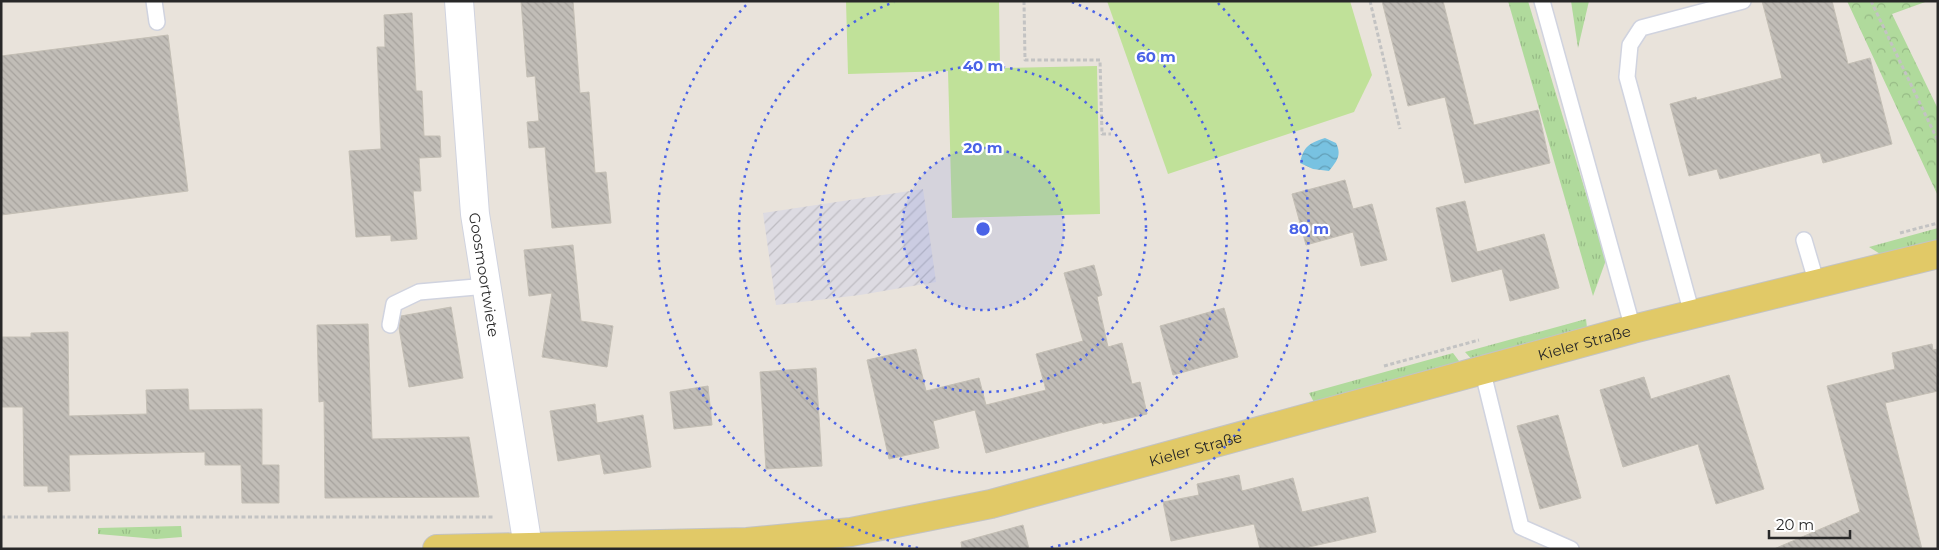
<svg xmlns="http://www.w3.org/2000/svg" width="1939" height="550" font-family="Montserrat,sans-serif">
  <style>
    .industrial { fill: url(#industrial-furrows) }
    .grass { fill: url(#grass-tufts) }
    .forest { fill: url(#forest-crowns) }
    .pitch { fill: #c0e199 }
    .water { fill: url(#water-waves) }
    .building { fill: url(#building-back-hatch); stroke: #c4bfb5 }
    .lines { fill: none; stroke-linecap: round; stroke-linejoin: round }
    .service-casing { stroke: #d0d3df; stroke-width: 18 }
    .minor-casing { stroke: #d0d3df; stroke-width: 30 }
    .primary-casing { stroke: #c3c3c3; stroke-width: 30 }
    .path { stroke: #c3c3c3; stroke-width: 3; stroke-dasharray: 4 2.5; stroke-linecap: butt }
    .service { stroke: #fff; stroke-width: 15 }
    .minor { stroke: #fff; stroke-width: 28 }
    .primary { stroke: #e1c967; stroke-width: 28 }
    .ring { fill: none; stroke: #4a63e7; stroke-width: 2.5; stroke-dasharray: 2.5 5 }
    .labels { text-anchor: middle; dominant-baseline: central; stroke-width: 4.5; stroke-linejoin: round; paint-order: stroke }
    .street-label { font-size: 15px; fill: #282828; stroke: #fff }
    .centre { fill: #4a63e7; stroke: #fff; stroke-width: 2.5 }
    .ring-label { font-size: 15px; text-anchor: middle; font-weight: bold; fill: #4a63e7; stroke: #fff; stroke-width: 4.5; stroke-linejoin: round; paint-order: stroke }
  </style>
  <defs>
    <pattern id="industrial-furrows" width="10" height="10" patternUnits="userSpaceOnUse" patternTransform="scale(1.25)"><rect width="10" height="10" fill="#dddbe2"/><path d="M-1 1l2-2M0 10L10 0M9 11l2-2" fill="none" stroke="#bebcc2"/></pattern>
    <pattern id="grass-tufts" width="24" height="20" patternUnits="userSpaceOnUse" patternTransform="scale(1.25)"><rect width="24" height="20" fill="#b0da9c"/><path d="M3 7l-1-3M5 7V3M7 7l1-3M15 17l-1-3M17 17v-4M19 17l1-3" fill="none" stroke="#97bb86"/></pattern>
    <pattern id="forest-crowns" width="20" height="18" patternUnits="userSpaceOnUse" patternTransform="scale(1.25)"><rect width="20" height="18" fill="#b0da9c"/><path d="M2 6a3 3 0 1 1 6 0M12 15a3 3 0 1 1 6 0" fill="none" stroke="#97bb86"/></pattern>
    <pattern id="water-waves" width="16" height="10" patternUnits="userSpaceOnUse" patternTransform="scale(1.25)"><rect width="16" height="10" fill="#78c2e1"/><path d="M0 5q4-4 8 0t8 0" fill="none" stroke="#629eb6"/></pattern>
    <pattern id="building-back-hatch" width="6" height="6" patternUnits="userSpaceOnUse" patternTransform="scale(1.25)"><rect width="6" height="6" fill="#c1bdb7"/><path d="M-1 5l2 2M0 0l6 6M5-1l2 2" fill="none" stroke="#a6a29d"/></pattern>
  </defs>
  <rect width="100%" height="100%" fill="#e9e3db"/>
  <!-- industrial -->
  <path class="industrial" d="M923,189L936,282L860,295L776,305L763,213Z"/>
  <!-- grass -->
  <g class="grass">
    <path d="M1508,1H1528L1606,260L1593,296Z"/>
    <path d="M1571,1H1589L1578,48Z"/>
    <path d="M1938,228V242L1885,257L1869,247Z"/>
    <path d="M1586,319L1587,328L1475,363L1465,352Z"/>
    <path d="M1453,353L1459,361L1458,365L1315,404L1309,393Z"/>
    <path d="M181,526L182,537L156,539L98,534V528Z"/>
  </g>
  <!-- forest -->
  <path class="forest" d="M1847,1H1928L1892,14L1938,109V196Z"/>
  <!-- pitch -->
  <g class="pitch">
    <path d="M846,1H999L1000,68L1097,66L1100,214L952,218L948,71L848,74Z"/>
    <path d="M1107,1H1350L1372,75L1354,112L1168,174Z"/>
  </g>
  <!-- water -->
  <path class="water" d="M1325,138L1336,143C1342,155 1337,161 1329,171L1313,169L1300,163C1304,146 1308,144 1325,138Z"/>
  <!-- building -->
  <g class="building">
    <path d="M521,1H573L580,93L589,92L595,173L606,172L611,223L552,228L545,147L529,148L527,122L539,121L535,76L527,77Z"/>
    <path d="M1382,1H1443L1474,125L1538,110L1550,163L1465,183L1445,97L1408,106Z"/>
    <path d="M1762,1H1832L1848,64L1870,58L1892,144L1823,163L1820,153L1720,179L1717,169L1689,176L1670,104L1696,97L1697,100L1782,78Z"/>
    <path d="M412,13L416,91H422L424,136H440L441,157L419,158L421,191H413L417,239L391,241V235L356,237L349,151L381,149L377,47H385L384,15Z"/>
    <path d="M168,35L188,191L1,215V56Z"/>
    <path d="M1345,180L1353,209L1372,204L1387,260L1361,266L1353,232L1306,245L1292,194Z"/>
    <path d="M1465,201L1477,252L1544,234L1559,288L1510,301L1502,269L1452,282L1436,208Z"/>
    <path d="M573,245L581,321L613,326L607,367L542,357L552,293L529,296L524,250Z"/>
    <path d="M1094,265L1102,295L1097,297L1108,347L1122,343L1132,384L1140,382L1147,414L1103,424L1102,422L986,453L975,410L933,421L939,448L889,459L867,360L916,349L926,391L979,378L986,405L1046,390L1036,354L1083,341L1064,273Z"/>
    <path d="M451,307L463,378L409,387L399,328L401,316Z"/>
    <path d="M1224,308L1238,357L1173,375L1160,326Z"/>
    <path d="M368,324L372,439L469,437L479,497L325,498L324,401L319,402L317,325Z"/>
    <path d="M68,332L69,416L147,414L146,390L188,389L189,410L262,409V465H279V503H242L241,465H205V452L69,455L70,491L48,492V486H24L23,407H1V337H31V333Z"/>
    <path d="M1932,344L1933,350L1938,349V391L1885,403L1922,549H1774L1860,512L1827,386L1895,369L1892,353Z"/>
    <path d="M816,368L822,466L766,469L760,372Z"/>
    <path d="M1729,375L1764,489L1716,504L1698,444L1623,467L1600,390L1644,377L1651,399Z"/>
    <path d="M708,386L712,425L674,429L670,392Z"/>
    <path d="M595,404L597,423L643,415L651,467L604,474L600,454L558,461L550,411Z"/>
    <path d="M1558,415L1581,498L1540,509L1517,426Z"/>
    <path d="M1239,475L1242,491L1293,478L1302,512L1368,497L1376,532L1300,549H1260L1254,524L1171,541L1163,502L1199,495L1197,484Z"/>
    <path d="M1023,525L1029,549H962L961,542Z"/>
  </g>
  <g class="lines">
    <defs>
      <g id="service">
        <path d="M154,1L157,22"/>
        <path d="M1542,1L1633,329"/>
        <path d="M1804,240L1817,284"/>
        <path d="M1692,314L1627,77L1630,45L1641,28L1743,1"/>
        <path d="M390,325L394,304L419,292L487,286"/>
        <path d="M1482,369L1521,527L1571,549"/>
      </g>
      <g id="minor">
        <path id="s1" d="M459,1L475,214L528,547"/>
      </g>
      <g id="primary">
        <path id="s2" d="M437,549L747,542L851,532L991,504L1633,329L1938,254"/>
      </g>
    </defs>
    <!-- service casing -->
    <use href="#service" class="service-casing"/>
    <!-- minor casing -->
    <use href="#minor" class="minor-casing"/>
    <!-- primary casing -->
    <use href="#primary" class="primary-casing"/>
    <!-- path -->
    <g class="path">
      <path d="M1024,1L1025,60H1100L1102,134H1111"/>
      <path d="M1370,1L1400,129"/>
      <path d="M1871,1L1938,141"/>
      <path d="M1900,233L1938,223"/>
      <path d="M1384,366L1479,340"/>
      <path d="M1,517H495"/>
    </g>
    <!-- service -->
    <use href="#service" class="service"/>
    <!-- minor -->
    <use href="#minor" class="minor"/>
    <!-- primary -->
    <use href="#primary" class="primary"/>
  </g>
  <!-- distance rings -->
  <circle cx="983" cy="229" r="81" fill="#4a63e7" fill-opacity=".12"/>
  <g class="ring">
    <circle cx="983" cy="229" r="81"/>
    <circle cx="983" cy="229" r="163"/>
    <path d="M1072 2A244 244 0 1 1 894 2"/>
    <path d="M918 548A326 326 0 0 1 748 3M1218 3A326 326 0 0 1 1048 548"/>
  </g>
  <g class="labels">
    <!-- street labels -->
    <g class="street-label">
      <text stroke="none"><textPath href="#s1" startOffset="275">Goosmoortwiete</textPath></text>
      <text stroke="none"><textPath href="#s2" startOffset="1172">Kieler Straße</textPath></text>
      <text stroke="none"><textPath href="#s2" startOffset="769">Kieler Straße</textPath></text>
    </g>
  </g>
  <circle cx="983" cy="229" r="8" class="centre"/>
  <g class="ring-label">
    <text x="1156" y="62">60 m</text>
    <text x="983" y="71">40 m</text>
    <text x="983" y="153">20 m</text>
    <text x="1309" y="234">80 m</text>
  </g>
  <!-- border -->
  <rect width="1939" height="550" fill="none" stroke="#282828" stroke-width="5"/>
  <!-- scale -->
  <path d="M1769 530v8h81v-8" fill="none" stroke="#282828" stroke-width="2.5"/>
  <text x="1776" y="530" font-size="15" fill="#282828" stroke="#ffffff" stroke-width="4" paint-order="stroke">20 m</text>
</svg>
